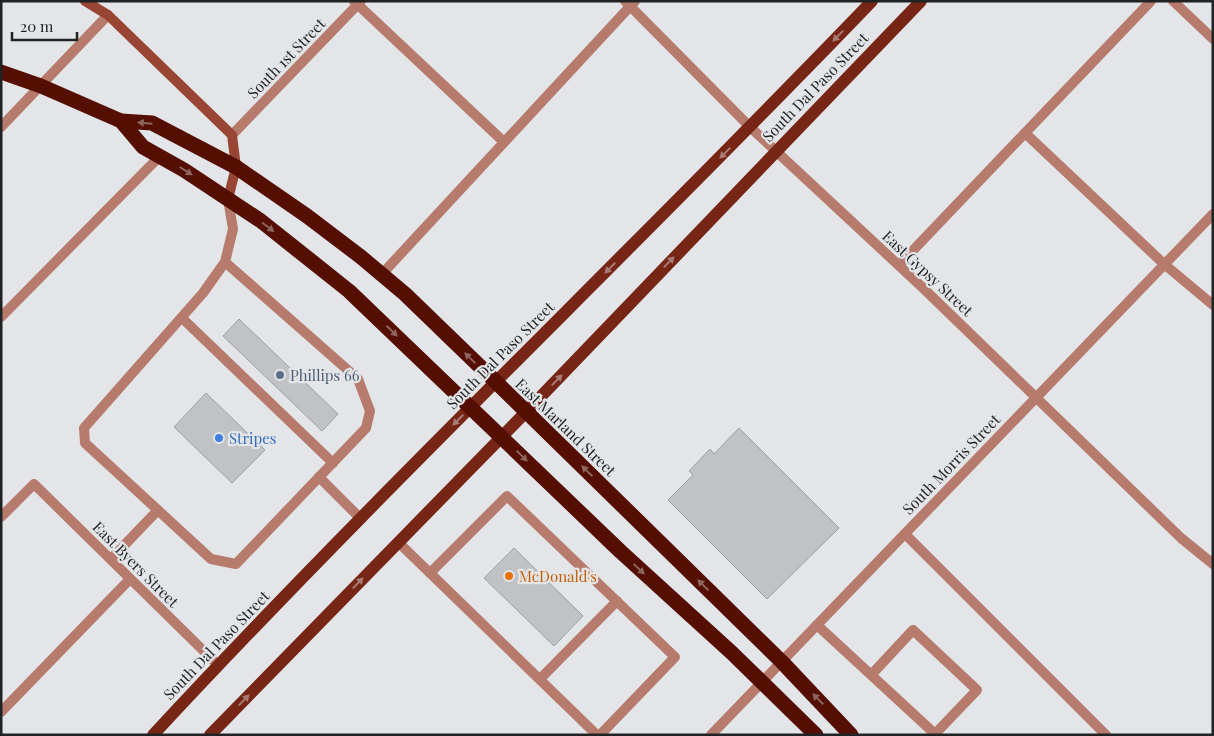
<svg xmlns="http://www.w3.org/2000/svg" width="1214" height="736" font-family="'Playfair Display',serif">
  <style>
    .building { fill: #c1c2c5; stroke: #9e9fa2 }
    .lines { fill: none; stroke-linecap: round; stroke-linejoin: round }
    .lane { stroke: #b67b6d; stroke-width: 10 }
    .street { stroke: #b67b6d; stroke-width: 10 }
    .secondary { stroke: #994533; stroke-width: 10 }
    .primary { stroke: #772615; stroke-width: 12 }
    .highway { stroke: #550f02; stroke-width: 15 }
    .oneway { fill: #a87c74 }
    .oneway2 { fill: #8e655e }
    .service-dot { fill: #5c6f8a; stroke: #e3e5e8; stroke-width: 2 }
    .shop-dot { fill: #3f7fe0; stroke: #e3e5e8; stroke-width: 2 }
    .food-dot { fill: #e8710a; stroke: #e3e5e8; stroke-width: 2 }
    .labels { text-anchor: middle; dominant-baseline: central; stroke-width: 4.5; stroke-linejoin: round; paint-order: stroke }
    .street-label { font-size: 15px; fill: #212223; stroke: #e3e5e8 }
    .service-label { font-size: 15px; fill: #4e5e75; stroke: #e3e5e8; text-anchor: start }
    .shop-label { font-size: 15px; fill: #366cbe; stroke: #e3e5e8; text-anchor: start }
    .food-label { font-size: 15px; fill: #c56008; stroke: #e3e5e8; text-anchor: start }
  </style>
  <rect width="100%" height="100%" fill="#e3e5e8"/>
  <!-- building -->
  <g class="building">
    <path d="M239,319L338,414L322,431L223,336Z"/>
    <path d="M206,393L265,450L232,483L174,427Z"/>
    <path d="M739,428L839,528L767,599L668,500L693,475L689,471L710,449L714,454Z"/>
    <path d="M514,548L583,616L554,646L484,578Z"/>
  </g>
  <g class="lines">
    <!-- lane -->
    <g class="lane">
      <path d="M354,1L504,142"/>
      <path d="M1025,133L1164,264L1213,305"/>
      <path d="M225,262L358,379L370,411L366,428L236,564L211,559L85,443L84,428L203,293L225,262L233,229L228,199"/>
      <path d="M899,265L1151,1"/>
      <path d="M382,274L635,1"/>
      <path d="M1,317L160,156"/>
      <path d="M182,318L333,463"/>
      <path d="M319,477L361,519"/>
      <path d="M905,534L1106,735"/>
      <path d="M398,542L597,735"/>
      <path d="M111,559L158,510"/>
      <path d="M430,573L507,496L675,657L600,735"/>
      <path d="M817,625L935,734L977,690L913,630L872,674"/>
      <path d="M540,679L617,601"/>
      <path d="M1,712L130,579"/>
    </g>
    <!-- street -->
    <g class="street">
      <path d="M625,1L750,127L922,287L1181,538L1213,564"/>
      <path d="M1173,1L1213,39"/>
      <path d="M1,127L108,15"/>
      <path d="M232,135L361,1"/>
      <path d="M1,517L34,484L218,665"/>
      <path d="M711,735L1213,214"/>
    </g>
    <!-- secondary -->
    <path class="secondary" d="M85,1L108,15L232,135L236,167L228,199"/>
    <!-- primary -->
    <g class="primary">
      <path d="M153,735C386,484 635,248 872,1"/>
      <path d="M210,735L526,412L921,1"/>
    </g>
    <!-- highway -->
    <g class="highway">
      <path d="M1,72L41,86L121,121L143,147L184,170L261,221L349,291L620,551L732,653L816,735"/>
      <path d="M121,121L152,123L236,167L307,216L361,257L405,294L496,382L782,662L851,735"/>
    </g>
  </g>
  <!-- one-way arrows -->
  <defs><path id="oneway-solid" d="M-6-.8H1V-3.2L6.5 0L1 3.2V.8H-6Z" transform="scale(1.25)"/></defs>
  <g class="oneway">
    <use href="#oneway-solid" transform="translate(838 36) rotate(134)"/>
    <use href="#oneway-solid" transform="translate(725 153) rotate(135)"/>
    <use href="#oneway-solid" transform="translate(669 262) rotate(-46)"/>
    <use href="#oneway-solid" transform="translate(610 268) rotate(135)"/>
    <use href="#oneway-solid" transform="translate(557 380) rotate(-46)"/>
    <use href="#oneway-solid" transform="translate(458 420) rotate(135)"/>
    <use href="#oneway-solid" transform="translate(358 583) rotate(-46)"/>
    <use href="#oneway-solid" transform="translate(244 700) rotate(-46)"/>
  </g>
  <g class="oneway2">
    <use href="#oneway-solid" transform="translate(145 123) rotate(-175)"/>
    <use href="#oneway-solid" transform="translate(186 171) rotate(32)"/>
    <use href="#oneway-solid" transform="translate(268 227) rotate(37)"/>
    <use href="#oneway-solid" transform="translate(392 331) rotate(44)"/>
    <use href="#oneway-solid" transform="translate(470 358) rotate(-136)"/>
    <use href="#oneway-solid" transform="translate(522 456) rotate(44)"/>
    <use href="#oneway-solid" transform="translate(587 471) rotate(-136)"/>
    <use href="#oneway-solid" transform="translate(639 569) rotate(43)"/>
    <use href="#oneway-solid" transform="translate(703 585) rotate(-136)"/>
    <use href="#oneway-solid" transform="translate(818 699) rotate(-135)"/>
  </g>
  <!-- markers -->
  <circle class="service-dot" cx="280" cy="375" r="5"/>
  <circle class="shop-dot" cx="219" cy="438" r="5"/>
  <circle class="food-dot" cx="509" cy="576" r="5"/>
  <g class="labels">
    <!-- street labels -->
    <g class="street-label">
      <text transform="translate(286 58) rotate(-46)">South 1st Street</text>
      <text transform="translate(815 87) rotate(-46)">South Dal Paso Street</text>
      <text transform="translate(928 273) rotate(43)">East Gypsy Street</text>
      <text transform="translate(500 355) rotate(-45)">South Dal Paso Street</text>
      <text transform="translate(566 427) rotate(44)">East Marland Street</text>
      <text transform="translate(951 464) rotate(-46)">South Morris Street</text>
      <text transform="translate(136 564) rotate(45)">East Byers Street</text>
      <text transform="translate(216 645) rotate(-46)">South Dal Paso Street</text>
    </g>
    <!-- service labels -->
    <g class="service-label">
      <text x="290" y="375">Phillips 66</text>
    </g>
    <!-- shop labels -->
    <g class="shop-label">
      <text x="229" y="438">Stripes</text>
    </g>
    <!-- food labels -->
    <g class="food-label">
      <text x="519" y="576">McDonald's</text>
    </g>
  </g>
  <!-- border -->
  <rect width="1214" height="736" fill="none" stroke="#212223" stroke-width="5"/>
  <!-- scale -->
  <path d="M12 32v8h65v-8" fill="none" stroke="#212223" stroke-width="2.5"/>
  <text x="20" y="32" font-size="15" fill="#212223" stroke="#e3e5e8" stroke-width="4" paint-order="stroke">20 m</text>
</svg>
